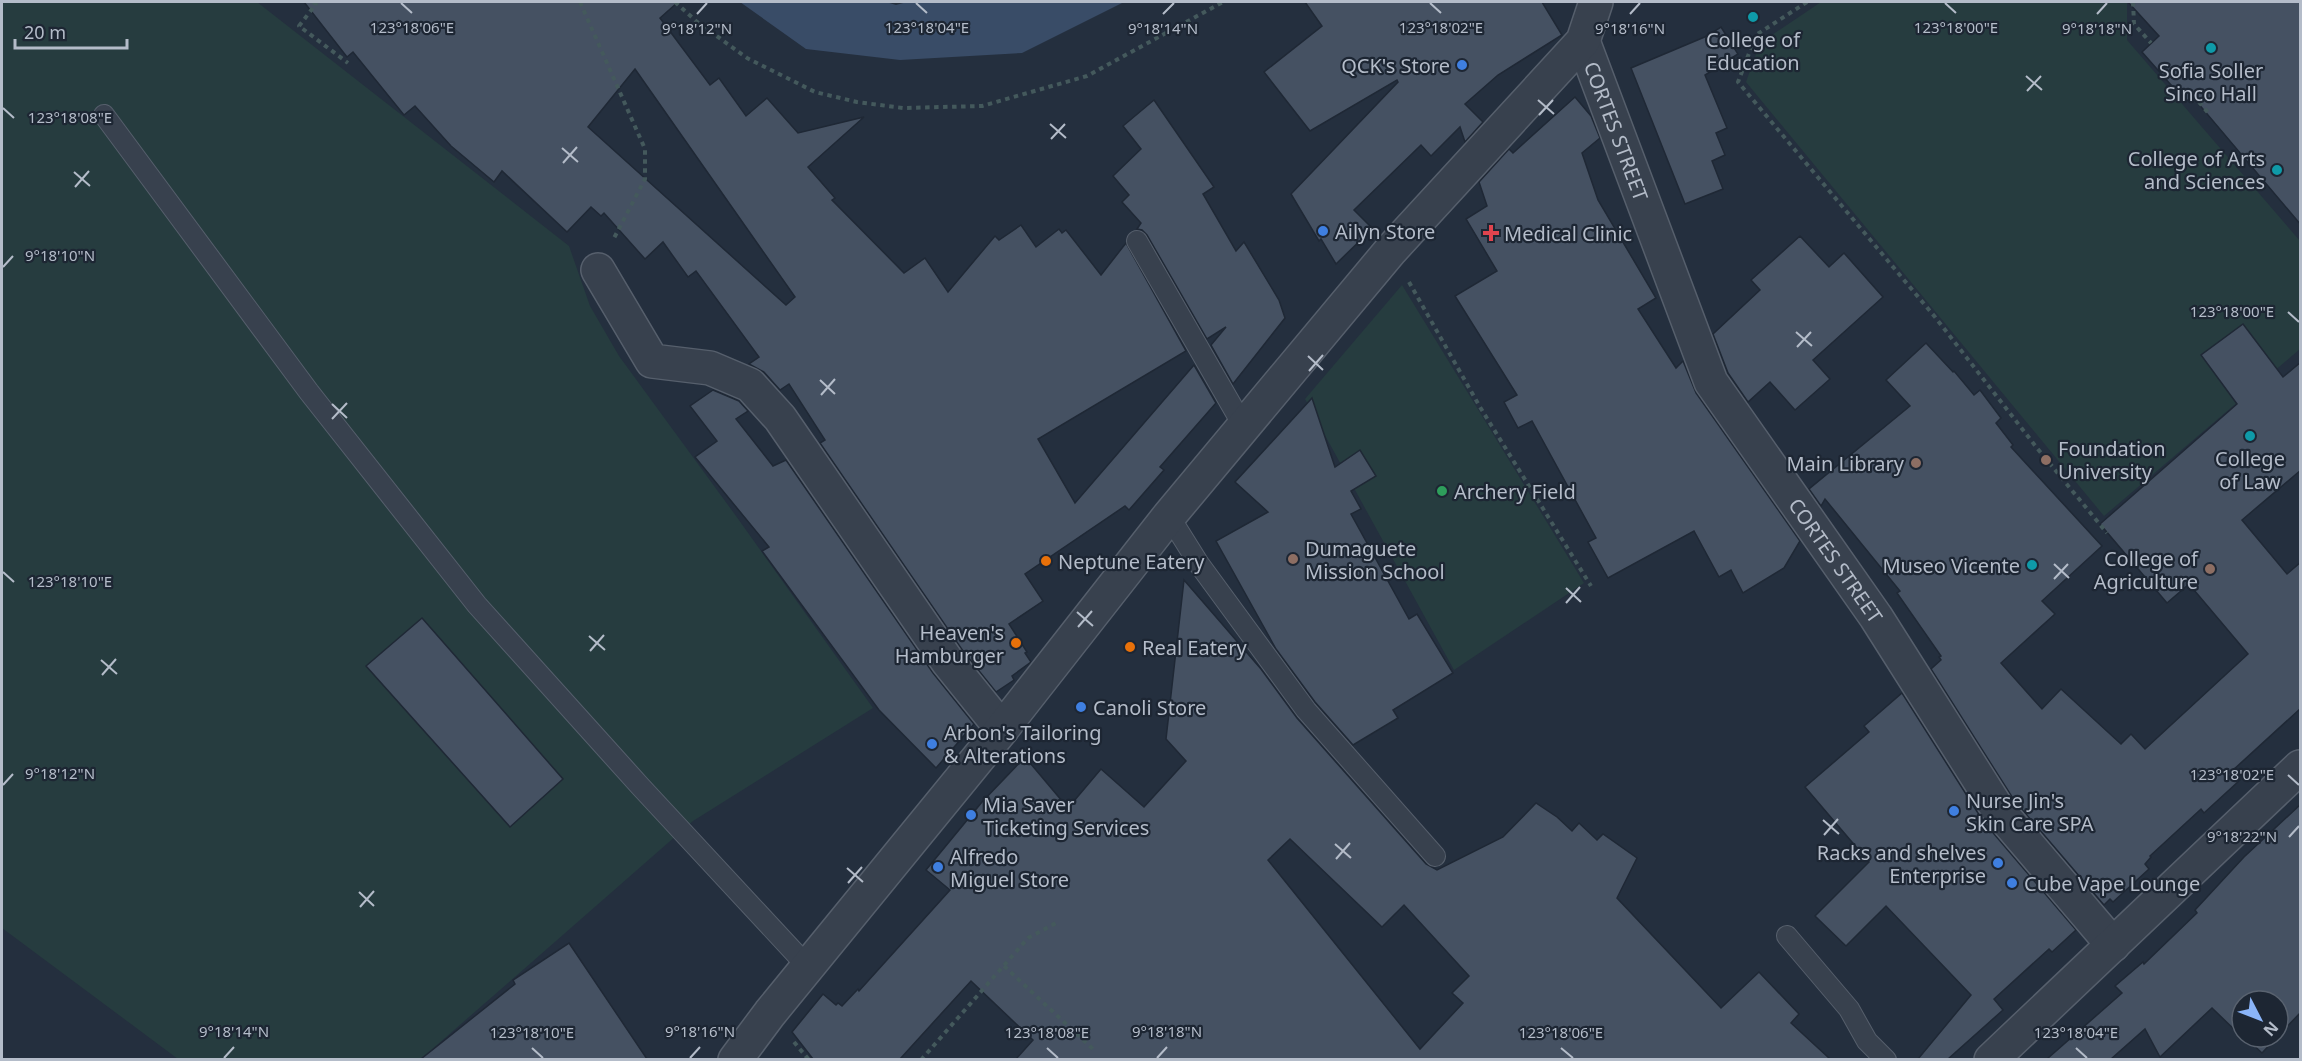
<svg xmlns="http://www.w3.org/2000/svg" width="2302" height="1061" font-family="'Noto Sans',sans-serif">
  <style>
    .green { fill: #263c3f }
    .water { fill: #394c67 }
    .building { fill: #455162; stroke: #1f2835; stroke-width: 1.5; fill-rule: evenodd }
    .lines { fill: none; stroke-linecap: round; stroke-linejoin: round }
    .service-casing { stroke: #565f6c; stroke-width: 22 }
    .minor-casing { stroke: #565f6c; stroke-width: 36 }
    .tertiary-casing { stroke: #565f6c; stroke-width: 36 }
    .path { stroke: #44595c; stroke-width: 4; stroke-dasharray: 4.5 4.5; stroke-linecap: butt }
    .service { stroke: #38414e; stroke-width: 20 }
    .minor { stroke: #38414e; stroke-width: 33 }
    .tertiary { stroke: #38414e; stroke-width: 33 }
    .ticks { fill: none; stroke: #b4bcc9; stroke-width: 2 }
    .culture-dot { fill: #0f9aa8; stroke: #1d2633; stroke-width: 2 }
    .shop-dot { fill: #3f7fe0; stroke: #1d2633; stroke-width: 2 }
    .health-dot { fill: #e0444e; stroke: #1d2633; stroke-width: 2 }
    .education-dot { fill: #8d6e63; stroke: #1d2633; stroke-width: 2 }
    .leisure-dot { fill: #2e9e5b; stroke: #1d2633; stroke-width: 2 }
    .food-dot { fill: #e8710a; stroke: #1d2633; stroke-width: 2 }
    .labels { text-anchor: middle; dominant-baseline: central; stroke-width: 4.5; stroke-linejoin: round; paint-order: stroke }
    .poi-label { font-size: 20px; fill: #b4bcc9; stroke: #1d2633; text-anchor: start }
    .street-label { font-size: 20px; fill: #b4bcc9; stroke: #1d2633 }
    .ticks-label { font-size: 15px; text-anchor: middle; fill: #b4bcc9; stroke: #1d2633; stroke-width: 4.5; stroke-linejoin: round; paint-order: stroke }
  </style>
  <rect width="100%" height="100%" fill="#242f3e"/>
  <!-- green -->
  <g class="green">
    <path d="M2,2H257L569,246L590,306L619,356L736,516L873,708L693,821L421,1059H178L2,928Z"/>
    <path d="M1821,2H2127V40L2300,241V349L2104,516L1746,82L1760,43Z"/>
    <path d="M1402,285L1584,583L1454,670L1305,399Z"/>
  </g>
  <!-- water -->
  <path class="water" d="M740,2H886L896,5L907,2H1124L1022,53L900,60L806,49Z"/>
  <!-- building -->
  <g class="building">
    <path d="M304,2H678L660,18L710,85L719,78L746,116L767,98L798,133L864,117L808,167L835,198L832,200L904,273L925,258L948,292L995,236L999,240L1021,225L1036,247L1059,229L1062,233L1066,230L1101,275L1126,243L1186,351L1038,439L1075,503L1194,365L1216,403L1160,467L1164,470L1129,510L1125,506L1025,574L1043,601L1009,624L1027,652L1025,653L1031,662L1012,676L1014,680L996,692L963,651L820,443L825,440L789,384L780,390L764,372L749,364L759,357L696,271L688,277L663,242L645,259L604,213L601,216L591,207L567,232L502,171L494,182L451,146L415,106L404,115L353,52L347,57ZM635,69L795,297L786,305L588,127Z"/>
    <path d="M1305,2H1542L1562,35L1498,75L1465,104L1483,122L1465,142L1460,127L1431,156L1421,145L1354,210L1370,226L1368,228L1371,230L1336,264L1321,239L1319,241L1291,194L1398,82L1397,80L1310,131L1264,72L1322,26Z"/>
    <path d="M2128,2H2301V225L2192,96L2186,102L2142,52L2159,36Z"/>
    <path d="M1721,27L1738,54L1705,75L1727,128L1716,133L1725,155L1712,161L1723,189L1685,204L1631,68L1707,36Z"/>
    <path d="M1575,97L1591,116L1600,138L1582,153L1598,200L1656,298L1638,309L1676,368L1683,361L1696,393L1800,541L1784,568L1743,593L1731,570L1719,577L1694,531L1608,578L1588,542L1596,538L1532,421L1518,428L1504,402L1517,395L1455,296L1497,271L1466,219L1487,206L1479,182L1509,149L1513,153Z"/>
    <path d="M1154,100L1214,187L1203,194L1236,251L1244,242L1279,300L1285,318L1233,384L1211,345L1226,327L1207,339L1147,235L1142,230L1137,229L1141,223L1122,202L1129,195L1113,176L1141,149L1123,126Z"/>
    <path d="M1800,236L1829,267L1844,253L1883,297L1813,360L1830,379L1795,410L1770,382L1748,402L1728,373L1713,334L1760,290L1751,280Z"/>
    <path d="M2243,324L2283,377L2301,362V470L2242,520L2287,574L2301,562V708L2232,771L2240,780L2204,813L2201,809L2150,856L2151,857L2145,864L2149,869L2113,902L2110,899L2104,905L2014,800L1931,669L1941,660L1939,657L1941,656L1897,593L1900,591L1825,499L1821,506L1809,489L1910,406L1886,380L1926,343L1953,372L1954,371L1974,395L1980,390L2001,418L1996,423L2013,445L2011,447L2102,546L2042,601L2055,614L2001,663L2042,709L2061,689L2121,744L2131,734L2145,749L2248,654L2189,584L2167,603L2100,524L2237,404L2201,355Z"/>
    <path d="M713,390L739,401L748,411L736,419L773,466L786,460L933,673L974,724L936,768L879,710L762,551L769,547L695,457L717,441L690,406Z"/>
    <path d="M1312,398L1335,467L1360,450L1376,476L1351,491L1361,509L1351,514L1409,619L1417,614L1453,673L1393,710L1398,718L1353,745L1315,702L1276,649L1216,541L1268,512L1235,482Z"/>
    <path d="M1184,580L1261,669L1297,718L1426,864L1437,870L1503,837L1536,803L1557,817L1572,831L1579,823L1597,840L1603,834L1637,858L1617,898L1721,1008L1759,972L1799,1014L1791,1023L1830,1059H1016L1033,1040L971,981L900,1059H813L792,1032L823,994L836,1005L838,1003L842,1006L858,989L859,991L950,890L926,870L982,802L1025,757L1068,808L1101,769L1144,807L1186,761L1166,739ZM1290,839L1382,927L1404,905L1469,976L1452,993L1463,1003L1420,1049L1268,860Z"/>
    <path d="M422,618L563,779L510,827L366,666Z"/>
    <path d="M1902,693L1983,821L2076,930L2052,952L2049,949L1994,999L2003,1010L1948,1059H1918L1971,995L1886,906L1846,946L1815,916L1869,862L1805,787L1869,732L1864,726Z"/>
    <path d="M2301,804V1012L2278,1036V1001H2242V1035H2240L2212,1008L2160,1057L2145,1029L2111,1059H2047L2122,993L2115,986L2143,962L2144,964L2197,913L2195,910L2244,857Z"/>
    <path d="M569,943L647,1059H421L515,984L513,980Z"/>
    <path d="M2245,1037H2277L2262,1053Z"/>
  </g>
  <g class="lines">
    <defs>
      <g id="service">
        <path d="M104,115L309,392L477,605L640,786L808,967"/>
        <path d="M1137,241L1244,427"/>
        <path d="M1169,516L1199,564L1306,710L1435,856"/>
        <path d="M1787,936L1849,1009L1867,1041L1886,1060"/>
      </g>
      <path id="minor" d="M598,270L652,361L710,368L750,385L780,418L948,662L1002,729"/>
      <g id="tertiary">
        <path id="s1" d="M1583,41L1711,382L1876,617L1999,811L2113,945"/>
        <path d="M735,1060L770,1013L1002,729L1169,516L1391,250L1583,41L1596,2"/>
        <path d="M1991,1060L2300,767"/>
      </g>
    </defs>
    <!-- service casing -->
    <use href="#service" class="service-casing"/>
    <!-- minor casing -->
    <use href="#minor" class="minor-casing"/>
    <!-- tertiary casing -->
    <use href="#tertiary" class="tertiary-casing"/>
    <!-- path -->
    <g class="path">
      <path d="M313,2L316,4L299,26L348,63"/>
      <path d="M580,2L645,149V179L613,240"/>
      <path d="M675,2L696,21L747,58L815,92L857,102L903,108L982,106L1087,76L1223,2"/>
      <path d="M1807,2L1756,35L1738,82L1935,317L2037,448L2107,533"/>
      <path d="M2133,2L2134,24L2151,43"/>
      <path d="M2193,95L2210,115"/>
      <path d="M1409,282L1480,407L1591,586"/>
      <path d="M1004,966L1094,1050"/>
      <path d="M794,1042L809,1060"/>
      <path d="M921,1060L1028,938L1056,923"/>
    </g>
    <!-- service -->
    <use href="#service" class="service"/>
    <!-- minor -->
    <use href="#minor" class="minor"/>
    <!-- tertiary -->
    <use href="#tertiary" class="tertiary"/>
  </g>
  <!-- ticks -->
  <path class="ticks" d="M401,3L412,13M916,3L927,13M1430,3L1441,13M1945,3L1956,13M697,14L707,3M1163,14L1174,3M1630,14L1640,3M2097,14L2107,3M2026,76L2042,90M2027,91L2041,76M1538,100L1554,114M3,108L14,118M1539,115L1553,100M1050,124L1066,138M1051,139L1065,124M562,148L578,162M563,163L577,147M74,172L90,186M75,187L89,171M3,267L13,256M2288,312L2299,322M1796,332L1812,346M1797,347L1811,332M1308,356L1323,370M1309,371L1323,355M820,380L835,394M821,395L835,379M332,404L347,418M332,419L347,403M2054,564L2069,578M3,572L14,582M2054,579L2068,564M1566,588L1581,602M1566,603L1580,587M1077,612L1093,626M1078,627L1092,611M589,636L605,650M590,651L604,635M101,660L117,674M102,675L116,659M2288,775L2299,785M3,785L13,774M1823,820L1839,834M1824,835L1838,819M2289,837L2299,826M1335,844L1351,858M1336,859L1350,843M847,868L863,882M848,883L862,867M359,892L374,906M360,907L374,891M532,1048L543,1058M1047,1048L1058,1058M1561,1048L1573,1058M2076,1048L2087,1058M224,1058L234,1047M690,1058L700,1047M1157,1058L1167,1047"/>
  <!-- markers -->
  <g class="culture-dot">
    <circle cx="1753" cy="17" r="6"/>
    <circle cx="2211" cy="48" r="6"/>
    <circle cx="2277" cy="170" r="6"/>
    <circle cx="2250" cy="436" r="6"/>
    <circle cx="2032" cy="565" r="6"/>
  </g>
  <g class="shop-dot">
    <circle cx="1462" cy="65" r="6"/>
    <circle cx="1323" cy="231" r="6"/>
    <circle cx="1081" cy="707" r="6"/>
    <circle cx="932" cy="744" r="6"/>
    <circle cx="1954" cy="811" r="6"/>
    <circle cx="971" cy="815" r="6"/>
    <circle cx="1998" cy="863" r="6"/>
    <circle cx="938" cy="867" r="6"/>
    <circle cx="2012" cy="883" r="6"/>
  </g>
  <path class="health-dot" d="M1488 224h6v6h6v6h-6v6h-6v-6h-6v-6h6z"/>
  <g class="education-dot">
    <circle cx="2046" cy="460" r="6"/>
    <circle cx="1916" cy="463" r="6"/>
    <circle cx="1293" cy="559" r="6"/>
    <circle cx="2210" cy="569" r="6"/>
  </g>
  <circle class="leisure-dot" cx="1442" cy="491" r="6"/>
  <g class="food-dot">
    <circle cx="1046" cy="561" r="6"/>
    <circle cx="1016" cy="643" r="6"/>
    <circle cx="1130" cy="647" r="6"/>
  </g>
  <g class="labels">
    <!-- poi labels -->
    <g class="poi-label">
      <text x="1753" y="39" text-anchor="middle">College of<tspan x="1753" dy="23">Education</tspan></text>
      <text x="1450" y="65" text-anchor="end">QCK's Store</text>
      <text x="2211" y="70" text-anchor="middle">Sofia Soller<tspan x="2211" dy="23">Sinco Hall</tspan></text>
      <text x="2265" y="158" text-anchor="end">College of Arts<tspan x="2265" dy="23">and Sciences</tspan></text>
      <text x="1335" y="231">Ailyn Store</text>
      <text x="1504" y="233">Medical Clinic</text>
      <text x="2058" y="448">Foundation<tspan x="2058" dy="23">University</tspan></text>
      <text x="2250" y="458" text-anchor="middle">College<tspan x="2250" dy="23">of Law</tspan></text>
      <text x="1904" y="463" text-anchor="end">Main Library</text>
      <text x="1454" y="491">Archery Field</text>
      <text x="1305" y="548">Dumaguete<tspan x="1305" dy="23">Mission School</tspan></text>
      <text x="2198" y="558" text-anchor="end">College of<tspan x="2198" dy="23">Agriculture</tspan></text>
      <text x="1058" y="561">Neptune Eatery</text>
      <text x="2020" y="565" text-anchor="end">Museo Vicente</text>
      <text x="1004" y="632" text-anchor="end">Heaven's<tspan x="1004" dy="23">Hamburger</tspan></text>
      <text x="1142" y="647">Real Eatery</text>
      <text x="1093" y="707">Canoli Store</text>
      <text x="944" y="732">Arbon's Tailoring<tspan x="944" dy="23">&amp; Alterations</tspan></text>
      <text x="1966" y="800">Nurse Jin's<tspan x="1966" dy="23">Skin Care SPA</tspan></text>
      <text x="983" y="804">Mia Saver<tspan x="983" dy="23">Ticketing Services</tspan></text>
      <text x="1986" y="852" text-anchor="end">Racks and shelves<tspan x="1986" dy="23">Enterprise</tspan></text>
      <text x="950" y="856">Alfredo<tspan x="950" dy="23">Miguel Store</tspan></text>
      <text x="2024" y="883">Cube Vape Lounge</text>
    </g>
    <!-- street labels -->
    <g class="street-label">
      <text stroke="none"><textPath href="#s1" startOffset="96">CORTES STREET</textPath></text>
      <text stroke="none"><textPath href="#s1" startOffset="582">CORTES STREET</textPath></text>
    </g>
  </g>
  <g class="ticks-label">
    <text x="1956" y="33">123°18'00"E</text>
    <text x="412" y="33">123°18'06"E</text>
    <text x="927" y="33">123°18'04"E</text>
    <text x="1441" y="33">123°18'02"E</text>
    <text x="697" y="34">9°18'12"N</text>
    <text x="1163" y="34">9°18'14"N</text>
    <text x="1630" y="34">9°18'16"N</text>
    <text x="2097" y="34">9°18'18"N</text>
    <text x="70" y="123">123°18'08"E</text>
    <text x="60" y="261">9°18'10"N</text>
    <text x="2232" y="317">123°18'00"E</text>
    <text x="70" y="587">123°18'10"E</text>
    <text x="60" y="779">9°18'12"N</text>
    <text x="2232" y="780">123°18'02"E</text>
    <text x="2242" y="842">9°18'22"N</text>
    <text x="234" y="1037">9°18'14"N</text>
    <text x="700" y="1037">9°18'16"N</text>
    <text x="1167" y="1037">9°18'18"N</text>
    <text x="532" y="1038">123°18'10"E</text>
    <text x="1047" y="1038">123°18'08"E</text>
    <text x="1561" y="1038">123°18'06"E</text>
    <text x="2076" y="1038">123°18'04"E</text>
  </g>
  <!-- border -->
  <rect width="2302" height="1061" fill="none" stroke="#b4bcc9" stroke-width="6"/>
  <!-- north arrow -->
  <g transform="translate(2260 1019) rotate(132)"><circle r="28" fill="#1d2633" stroke="#59626f" stroke-width="1.5"/>
  <path d="M0-4.5L10 22L0 15L-10 22Z" fill="#8ab4f8"/>
  <text y="-9" font-size="16" font-weight="bold" text-anchor="middle" fill="#b4bcc9">N</text>
  </g>
  <!-- scale -->
  <path d="M15 39v9h112v-9" fill="none" stroke="#b4bcc9" stroke-width="3"/>
  <text x="24" y="39" font-size="18" fill="#b4bcc9" stroke="#1d2633" stroke-width="4.5" paint-order="stroke">20 m</text>
</svg>
